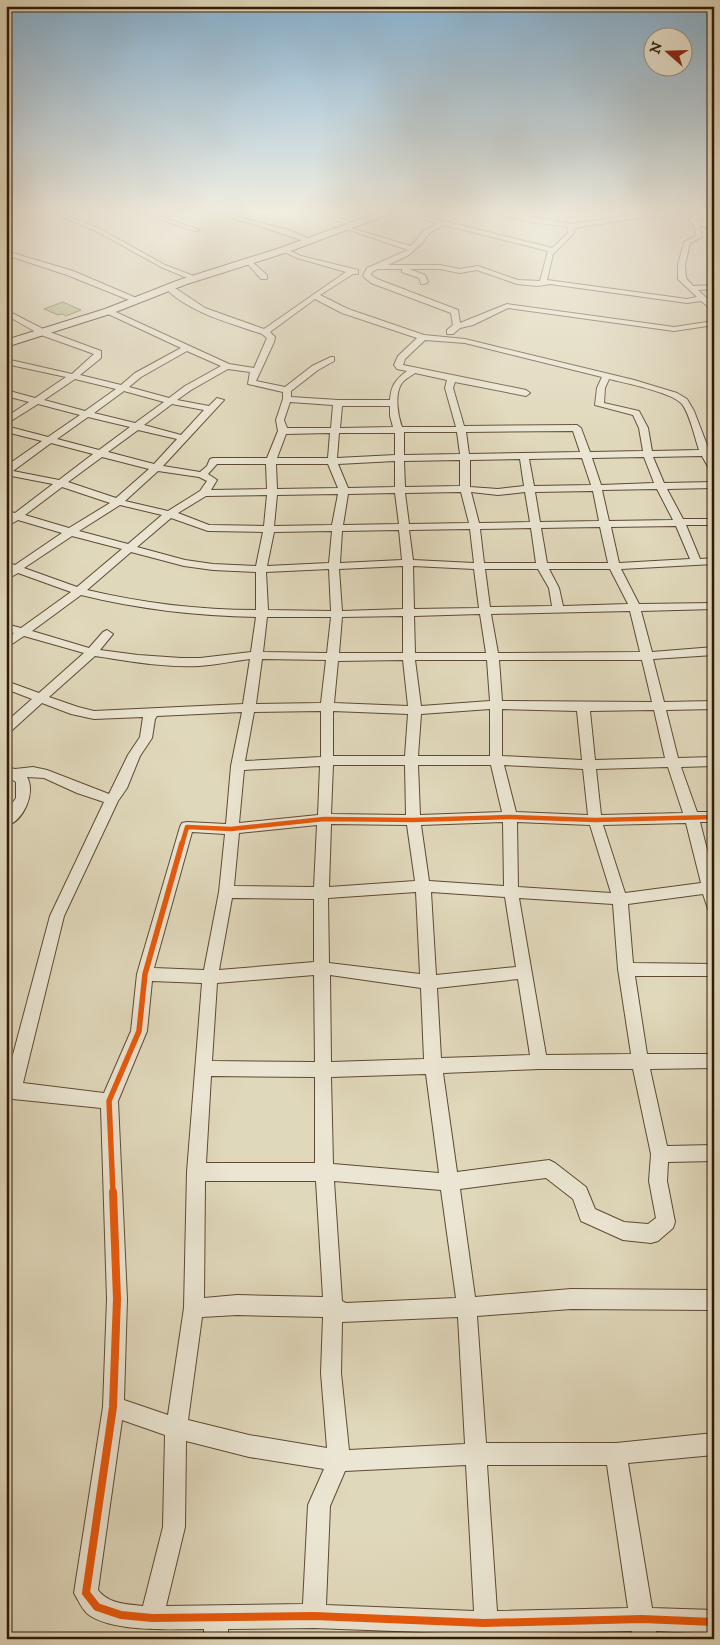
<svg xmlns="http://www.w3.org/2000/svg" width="720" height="1645" font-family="'IM FELL DW Pica',serif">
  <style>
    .green { fill: #b6be8d; stroke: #746c4a }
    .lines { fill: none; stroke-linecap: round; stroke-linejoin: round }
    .street-casing { stroke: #5e4a34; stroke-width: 2 }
    .secondary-casing { stroke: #321b07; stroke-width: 2 }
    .street { fill: #ebe6d3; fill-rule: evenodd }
    .secondary { fill: #ebe6d3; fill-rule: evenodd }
    .cycleway-far2-casing { stroke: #ebe6d3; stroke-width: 7 }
    .cycleway-far1-casing { stroke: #ebe6d3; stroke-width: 9 }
    .cycleway-casing { stroke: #ebe6d3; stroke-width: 11 }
    .cycleway-far2 { stroke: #e8590c; stroke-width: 4.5 }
    .cycleway-far1 { stroke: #e8590c; stroke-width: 5.5 }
    .cycleway { stroke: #e8590c; stroke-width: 8 }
  </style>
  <rect width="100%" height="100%" fill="#e0d8bb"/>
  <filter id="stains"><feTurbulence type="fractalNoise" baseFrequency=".004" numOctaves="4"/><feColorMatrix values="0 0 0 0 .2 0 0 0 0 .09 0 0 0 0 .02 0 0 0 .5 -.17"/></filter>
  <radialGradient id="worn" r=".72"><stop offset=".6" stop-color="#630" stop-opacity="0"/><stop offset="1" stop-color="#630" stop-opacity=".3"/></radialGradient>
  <!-- green -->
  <path class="green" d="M63,302L81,310L66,316L62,314L58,315L44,309Z"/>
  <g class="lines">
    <defs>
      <g id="street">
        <path d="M49,211H56L100,229L165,265L199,278L192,280L161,267L96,231Z"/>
        <path d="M135,211H143L200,230L195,231Z"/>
        <path d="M220,211C228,210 231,214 238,217C259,224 294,228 312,241L307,242L253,224L233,219Z"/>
        <path d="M308,211H316L356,224L351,225Z"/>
        <path d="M394,211H403L552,248L568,233V227L531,222L488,211H498L571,224L645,213L693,211L682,215L645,217L574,228L573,234L553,254L547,280L687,299L697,297L678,279V265L684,242L696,236C696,228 694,224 688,219L691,217L714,226V230L700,225L702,237L690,243L685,265L686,278L693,286L714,285V289L698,290L714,305V311L701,301L687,303L550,284L538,286L517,284L477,270L460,273L440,269H409L425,275L428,282L424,284H421L419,278L402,272V269H378L373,271L371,275L377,279L458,310L460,323L507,304L674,327L714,321V325L674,331L508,308L473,325L460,328L453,334H447V330L453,325L451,313L371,283L363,276L367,268L408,250L344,228V226L411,246L424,231L437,223ZM444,225L548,251L540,281L518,280L478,266L460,269L440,265H388L409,255L423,242L429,233Z"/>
        <path d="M284,248L301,256L358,270V274H353L320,295L348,309L424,335L465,339L634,380L677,393L687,399L694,411L709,450H714V456H711L714,461V473L711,472L702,456L653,457L664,483L714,482V488L667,489L683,519H714V525H686L700,559L714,558V564L621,569L639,604L714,603V609L641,611L652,652L714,647V655L653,659L664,702L714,701V709L666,710L678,758L714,757V766L681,767L697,812H714V822H700L714,877V914L709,912L703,894L628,904L633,963L714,964V976H635L647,1054H714V1068L650,1069L667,1146L714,1145V1161L668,1162L667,1181L675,1222L673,1228L658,1241L651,1243L623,1240L581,1221L573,1199L546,1178L460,1189L475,1297L571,1289L714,1290V1310L571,1309L477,1316L486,1443H616L714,1433V1455L628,1463L652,1608L714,1610V1634L656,1631L657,1639H633L632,1631L498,1634L499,1639H475V1634L314,1628L228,1629V1639H204V1629C174,1629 115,1633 89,1615C83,1611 78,1600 74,1593L103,1407L107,1299L101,1108L13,1099L6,1097V1081L50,916L104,802L77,793L44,778L27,777C36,792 24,821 6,826V812L16,798V782L6,776V767L15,769L33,767L47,770L109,794L128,755L140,737L143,717L94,719L71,714L42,703L10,732L6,733V722L32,699L6,689V681L39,693L84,653L24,636L6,648V638L14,633L6,631V624L21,628L71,592L18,573L6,580V572L9,570L6,569V562L15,565L62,533L18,520L6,527V519L8,517H6V511L15,513L53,484L6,475V466L42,441L6,432V426L48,437L80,415L38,404L6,424V417L29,402L6,396V390L35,398L66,377L6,364V359L72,374L94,354L41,335L6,315V310L47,331L101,351V358L80,375L121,385L135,373L181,348L106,313L105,311L109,309L229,364L254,368L267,338L262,334C230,323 190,313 165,288L172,286L205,308L264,329L346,272L297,258L282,251L281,250ZM315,299L342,313L417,338L398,356L394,365L397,369L407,371C395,380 391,386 390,400H338L291,397V391L318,370L334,361V357H331L312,366L285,387L256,381L274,342L275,337L270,332ZM425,340L465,343L602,377L597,388L595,405L633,415L639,428L643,451L590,452L581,428L577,425L464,426L453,388L455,382L526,396L530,393L526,390L403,365L405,359ZM187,351L221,366L185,386L169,398L129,387L141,377ZM228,369L250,372L248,384L283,392V399L276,420L278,431L267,458H213L210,459L207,466L200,472L163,466L224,400L217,398L209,406L177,400L191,390ZM415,373L447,380L445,388L456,427H402C398,416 394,394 402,383C405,379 411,376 415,373ZM75,379L116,389L85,411L44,400ZM609,379C625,383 670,392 681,403C689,411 695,438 699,450L652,451L648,428L639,411L604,403L605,388ZM124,391L164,402L135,423L94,413ZM290,402L333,405L331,428H287L284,420ZM172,404L204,410L181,435L144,425ZM342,406H390V416L393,427L340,428ZM88,417L130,427L99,450L57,439ZM138,430L177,439L154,464L108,452ZM573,431L580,452L469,454L466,432ZM404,432H457L460,454L404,455ZM330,433L328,458H277L286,434ZM339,433H395V455L337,458ZM51,443L93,454L59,480L13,471ZM102,457L149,469L116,498L68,482ZM644,457L654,483L601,485L592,458ZM582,458L591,485L534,486L529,459ZM520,459L524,486L498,489L470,487V460ZM460,460V486L405,487L404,461ZM395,461V487L348,488L338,464ZM217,464H266L267,489L211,490L217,480L208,474ZM276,464H328L338,488L277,489ZM158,471L199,477L207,481L200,491L168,511L125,501ZM62,487L110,503L69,528L25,515ZM657,489L673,520L609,521L602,490ZM593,491L599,521L540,522L535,492ZM461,492L469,523L409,524L405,493ZM471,492L498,495L525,492L530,522L479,523ZM395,493L399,524L343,525L348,494ZM338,494L332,525L274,526L277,495ZM267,495L264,526L209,525L178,513L206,496ZM120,505L162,515L128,544L79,531ZM171,518L208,531L263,532L256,566L213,564L185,560L137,547ZM676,526L690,559L619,563L611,527ZM600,527L608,563H547L541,528ZM531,528L536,563H484L480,529ZM470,529L474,563L413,560L409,530ZM399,530L402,560L340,563L342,531ZM332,531L329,563L267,566L274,532ZM72,536L122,549L77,587L24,568ZM131,552L184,566L213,570L256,572V610C200,610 142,603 87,590ZM403,566V609L342,611L339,569ZM413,566L474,569L479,608L414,609ZM329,569L331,611L268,610L266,572ZM485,569H538L549,588L552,606L490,607ZM549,569H610L628,604L563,606L559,588ZM81,595C138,609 197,616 256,617L251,652L200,658H181L138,655L100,650L113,634L107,630L103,632L89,648L32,631ZM630,611L640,652L498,653L491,614ZM480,614L486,653H415L414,616ZM403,616V653H339L342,617ZM267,617H331L327,653L263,652ZM95,656C129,661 164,668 199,666C216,665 233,661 250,659L243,704L94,711L78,707L49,697ZM262,659L326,660L321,703L256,704ZM403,660L408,706L334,703L338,661ZM415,660H487L490,701L421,706ZM499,660H642L652,702L502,701ZM490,709V756H418L421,714ZM502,709L577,711L582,760L502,756ZM654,710L665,758L595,760L590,711ZM321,711V757L245,761L254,712ZM333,711L408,714L405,756H333ZM242,712L231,766L226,824L187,822L182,823L180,827L137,974L131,1031L104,1093L23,1083L64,916L118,801L127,788L140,756L152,738L155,719L157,716ZM333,765H405L406,815L331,814ZM418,765H491L502,812L420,815ZM504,765L583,769L588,815L516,812ZM320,766L318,815L239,823L244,770ZM668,767L683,813L601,815L596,769ZM503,822L504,886L429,881L421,825ZM517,822L590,825L611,893L518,887ZM686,823L701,883L625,893L603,825ZM331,824L407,825L415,881L329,887ZM317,825L314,887L234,886L239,833ZM192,832L225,834L219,892L204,970L154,968ZM416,892L420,974L329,963L328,898ZM431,892L505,897L516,967L436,975ZM232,898L314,899V962L219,970ZM519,898L613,904L618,969L631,1054L546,1055ZM314,975L315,1062L212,1061L217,983ZM330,975L421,988L424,1059L331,1062ZM518,979L530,1055L441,1058L437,988ZM152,981L202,983L187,1172L184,1308L168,1415L124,1400L127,1299L118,1101L147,1031ZM539,1069H633L651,1154L649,1181L656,1218L648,1224L624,1222L595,1209L586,1187L555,1163L549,1160L457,1172L443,1073ZM426,1074L439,1173L333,1164L331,1077ZM211,1076L315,1077V1163H206ZM205,1181H316L323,1297L237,1295L204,1298ZM334,1181L441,1190L456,1298L346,1303L342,1301ZM237,1315L323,1317L321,1373L327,1448L249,1435L188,1420L202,1317ZM458,1317L465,1444L349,1450L341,1373L342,1322ZM122,1420L165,1435L163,1527L143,1606C126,1604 109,1604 98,1590ZM186,1441L249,1457L324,1469L308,1505L303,1604L166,1606L185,1527ZM466,1465L474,1611L326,1605L330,1506L345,1471ZM487,1465H607L628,1608L497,1611Z"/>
        <path d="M6,251L73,271L141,300L134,302L67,275L6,255Z"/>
        <path d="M247,261H251L267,275V279H261L247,263Z"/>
      </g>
      <path id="secondary" d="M384,211H397L288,252L187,284L113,313L6,347V340L105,309L179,280L280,248Z"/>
    </defs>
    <!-- street casing -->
    <use href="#street" class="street-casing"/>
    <!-- secondary casing -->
    <use href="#secondary" class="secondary-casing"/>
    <!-- street -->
    <use href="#street" class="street"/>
    <!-- secondary -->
    <use href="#secondary" class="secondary"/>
    <defs>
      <path id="cycleway-far2" d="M182,844L187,827L231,829L324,819L413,820L510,817L595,820L714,817"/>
      <path id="cycleway-far1" d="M113,1193L109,1101L139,1031L145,974L182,843"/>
      <path id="cycleway" d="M113,1192L117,1299L113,1407L86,1593L97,1607L121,1615L152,1618L314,1616L484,1623L642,1619L714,1622"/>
    </defs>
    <!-- cycleway-far2 casing -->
    <use href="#cycleway-far2" class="cycleway-far2-casing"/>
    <!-- cycleway-far1 casing -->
    <use href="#cycleway-far1" class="cycleway-far1-casing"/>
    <!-- cycleway casing -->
    <use href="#cycleway" class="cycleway-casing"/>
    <!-- cycleway-far2 -->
    <use href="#cycleway-far2" class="cycleway-far2"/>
    <!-- cycleway-far1 -->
    <use href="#cycleway-far1" class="cycleway-far1"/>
    <!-- cycleway -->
    <use href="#cycleway" class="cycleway"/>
  </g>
  <!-- sky -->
  <linearGradient id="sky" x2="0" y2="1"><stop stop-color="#88b5d6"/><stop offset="0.48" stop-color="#f1ede0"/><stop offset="1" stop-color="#f1ede0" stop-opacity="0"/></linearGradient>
  <rect width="720" height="441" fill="url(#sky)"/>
  <!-- margin -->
  <rect width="720" height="1645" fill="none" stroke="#e0d8bb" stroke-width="25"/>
  <rect x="8" y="8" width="705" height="1630" fill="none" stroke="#321b07" stroke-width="2.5"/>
  <rect x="12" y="12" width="695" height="1620" fill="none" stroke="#321b07"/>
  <!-- north arrow -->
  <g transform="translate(668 52) rotate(290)"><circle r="24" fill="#ebe6d3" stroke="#a19581"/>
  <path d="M0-4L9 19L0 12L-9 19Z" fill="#8f2418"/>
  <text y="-8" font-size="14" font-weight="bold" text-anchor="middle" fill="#321b07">N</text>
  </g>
  <rect width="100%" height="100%" filter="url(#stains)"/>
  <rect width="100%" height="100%" fill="url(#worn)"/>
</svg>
